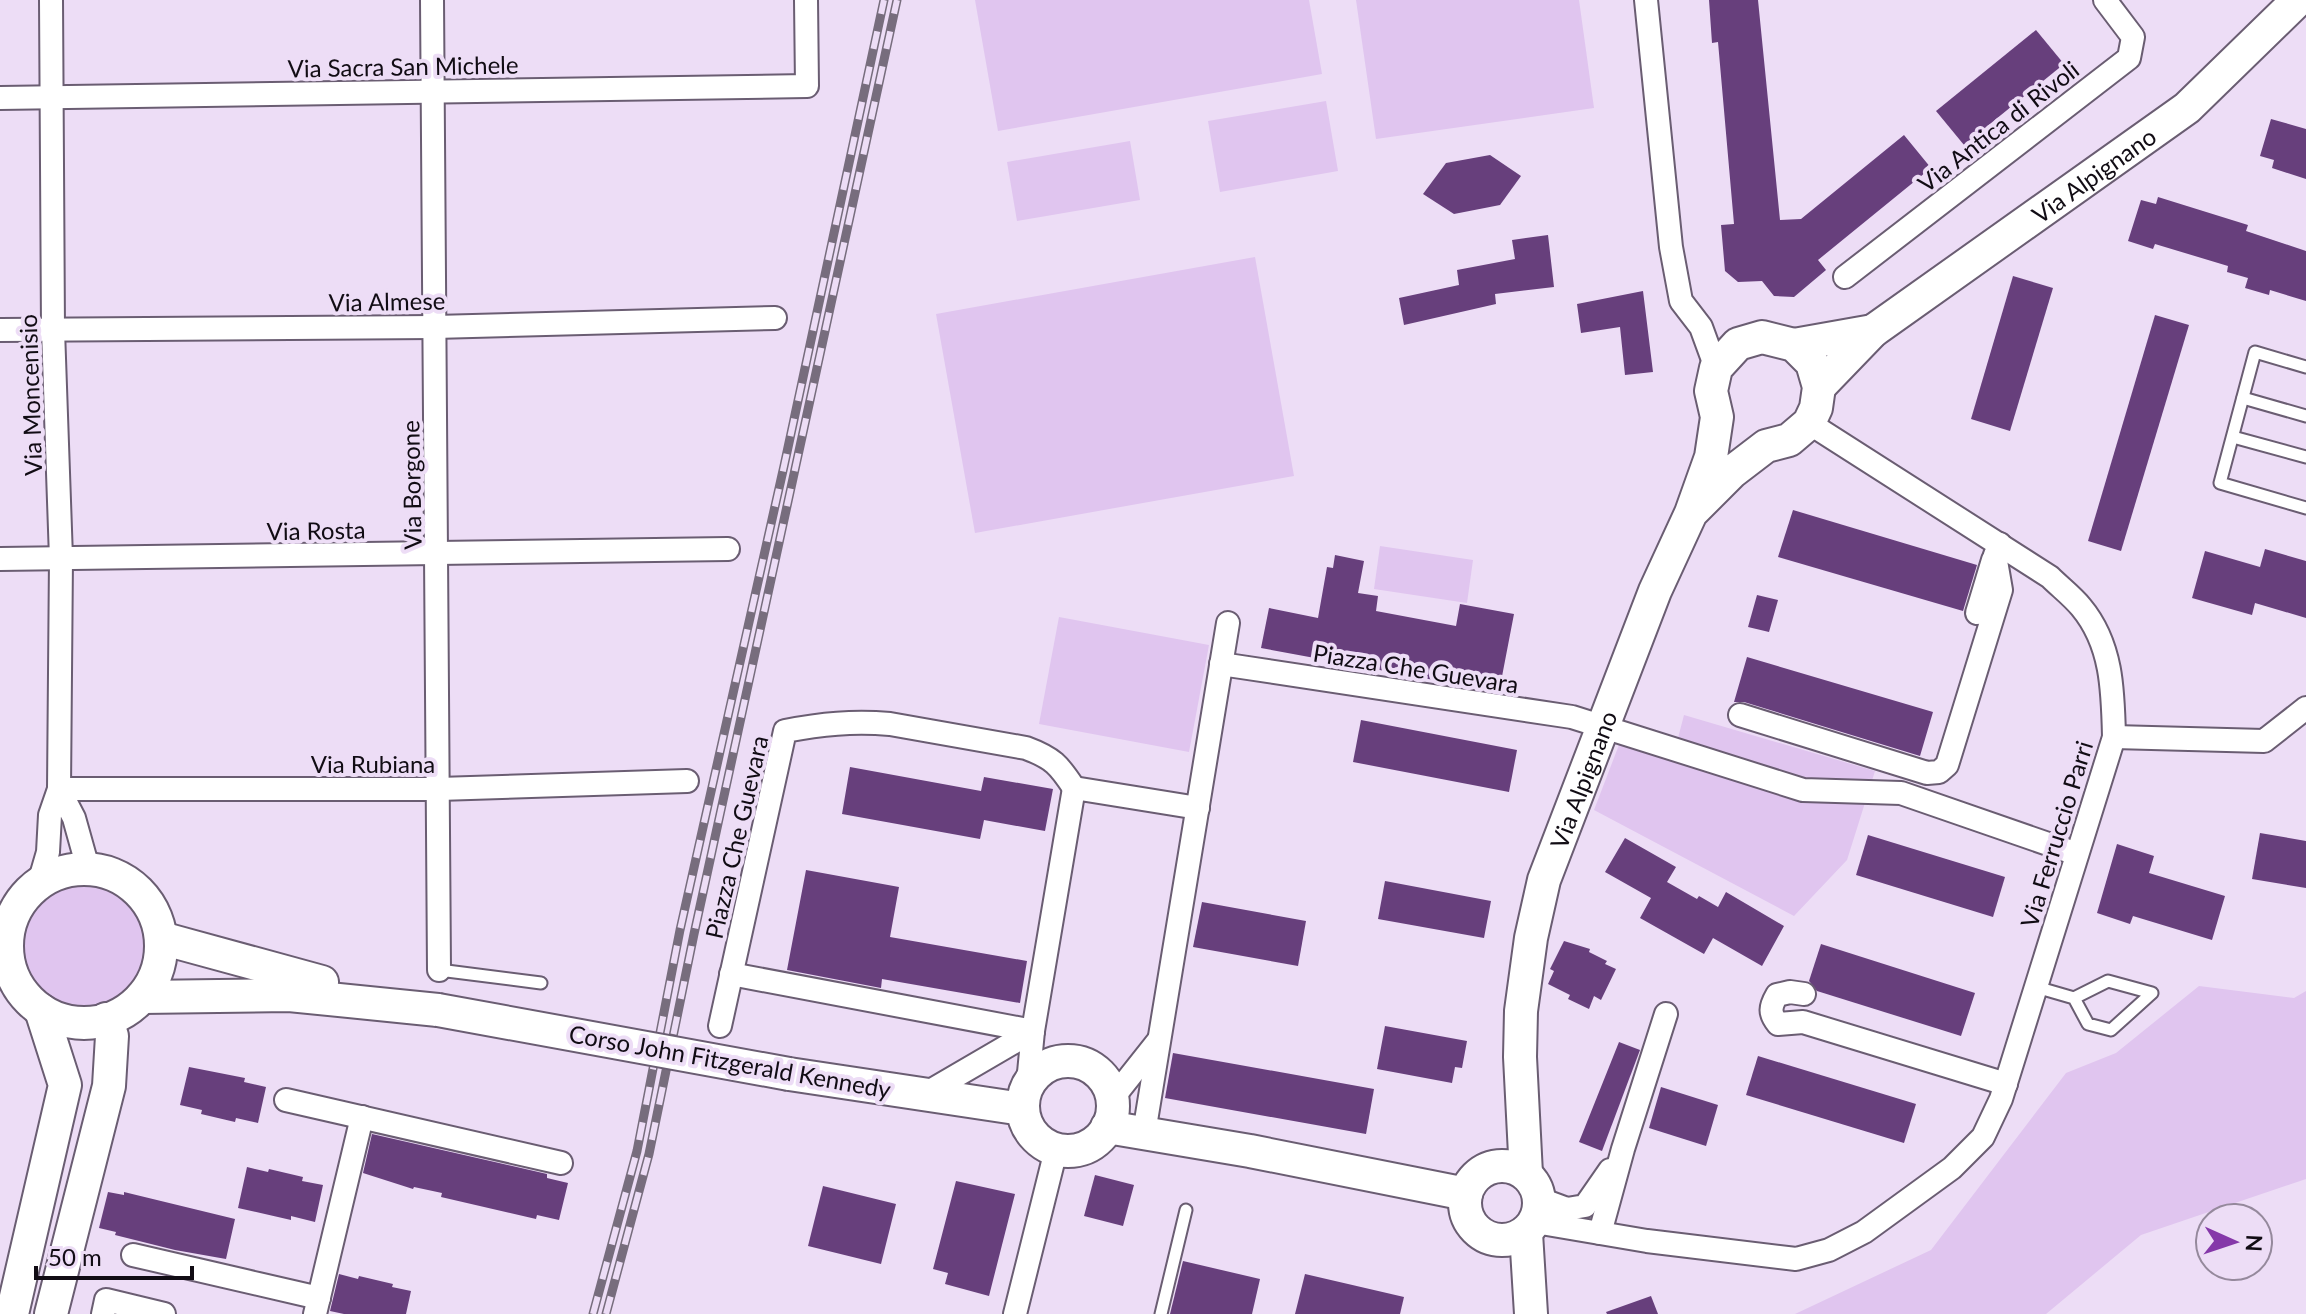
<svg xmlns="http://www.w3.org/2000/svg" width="2306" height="1314" font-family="Lato,sans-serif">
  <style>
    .green { fill: #e0c5ef }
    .building { fill: #673f7c }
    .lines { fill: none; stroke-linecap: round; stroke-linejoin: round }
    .lane-casing { stroke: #6a5d72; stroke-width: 15 }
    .street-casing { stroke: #6a5d72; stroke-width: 26 }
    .secondary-casing { stroke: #6a5d72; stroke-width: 36 }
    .lane { stroke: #fff; stroke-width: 11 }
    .street { stroke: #fff; stroke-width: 22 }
    .secondary { stroke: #fff; stroke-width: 32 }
    .rail-casing { stroke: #776d7d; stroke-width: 9 }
    .rail { stroke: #edddf6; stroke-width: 6; stroke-dasharray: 18; stroke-linecap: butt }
    .secondary-bridge-casing { stroke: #6a5d72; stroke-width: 36; stroke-linecap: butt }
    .secondary-bridge { stroke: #fff; stroke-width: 32 }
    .labels { text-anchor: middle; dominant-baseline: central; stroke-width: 8; stroke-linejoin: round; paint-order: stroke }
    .street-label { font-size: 24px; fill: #110c14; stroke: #edddf6 }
  </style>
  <rect width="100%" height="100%" fill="#edddf6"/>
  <!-- green -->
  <g class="green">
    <path d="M975,0H1309L1322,74L998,131Z"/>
    <path d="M1356,0H1579L1594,108L1376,139Z"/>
    <path d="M1326,101L1338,171L1220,192L1208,121Z"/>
    <path d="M1130,141L1140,200L1017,221L1007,162Z"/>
    <path d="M1255,257L1294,476L975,533L936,314Z"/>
    <path d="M1380,546L1473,560L1467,603L1374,589Z"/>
    <path d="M1059,617L1209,645L1189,752L1039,724Z"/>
    <path d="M1684,715L1875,771L1847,860L1794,916L1594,810L1627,724L1678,738Z"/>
    <circle cx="84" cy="948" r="64"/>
    <path d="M2199,986L2294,998L2306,991V1179L2141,1235L2046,1314H1795L1931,1250L2066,1073L2116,1053Z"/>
  </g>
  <!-- building -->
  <g class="building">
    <path d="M1709,0H1758L1780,220L1801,219L1904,135L1931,168L1818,260L1826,270L1794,297L1774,296L1762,281L1738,282L1725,271L1721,225L1734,224L1718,42L1712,43Z"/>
    <path d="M2036,30L2064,64L1964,145L1936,111Z"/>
    <path d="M2271,119L2306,129V179L2272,168L2274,160L2260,156Z"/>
    <path d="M1490,155L1521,176L1500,205L1454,214L1423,194L1446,163Z"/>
    <path d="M2158,197L2248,225L2246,231L2306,251V301L2270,290L2269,295L2245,288L2248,278L2227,272L2228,266L2155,244L2153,249L2128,241L2141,200L2156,204Z"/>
    <path d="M1548,235L1554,287L1495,294L1496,304L1404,325L1399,298L1459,285L1457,270L1515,259L1512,240Z"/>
    <path d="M2013,276L2053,288L2010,431L1971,419Z"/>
    <path d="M1643,291L1653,372L1625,375L1620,327L1581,333L1577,304Z"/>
    <path d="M2155,315L2189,325L2121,551L2088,541Z"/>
    <path d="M1793,510L1977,565L1963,611L1778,557Z"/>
    <path d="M2265,549L2306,561V618L2255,603L2252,615L2192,598L2205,551L2260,567Z"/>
    <path d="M1335,555L1364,561L1358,593L1378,596L1376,611L1456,626L1460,604L1514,614L1499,692L1261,648L1269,608L1318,618L1327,567L1333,568Z"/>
    <path d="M1757,595L1778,600L1769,632L1748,627Z"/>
    <path d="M1747,657L1933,712L1920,756L1744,702H1734Z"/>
    <path d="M1361,720L1517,750L1509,792L1353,762Z"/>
    <path d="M850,767L981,791L984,777L1053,789L1045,831L984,820L980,839L842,814Z"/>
    <path d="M2260,833L2306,841V888L2252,879Z"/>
    <path d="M1868,835L2005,877L1993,917L1856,875Z"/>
    <path d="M1625,838L1676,867L1667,882L1697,899L1699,896L1718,907L1726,892L1784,926L1762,966L1713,938L1704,954L1640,918L1651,898L1605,872Z"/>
    <path d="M2117,844L2154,856L2149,873L2225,896L2212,940L2133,916L2130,924L2097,913Z"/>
    <path d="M806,870L899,887L890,937L1027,961L1020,1003L882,979L881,988L787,970Z"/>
    <path d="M1385,881L1491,901L1484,938L1378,919Z"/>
    <path d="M1202,902L1306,921L1298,966L1193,947Z"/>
    <path d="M1564,941L1590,949L1589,952L1607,961L1605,964L1616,969L1601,1000L1594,996L1589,1009L1568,999L1570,995L1548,984L1554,971L1550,969Z"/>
    <path d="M1821,944L1975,993L1961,1036L1817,991L1809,981Z"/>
    <path d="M1385,1026L1467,1041L1462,1068L1455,1067L1452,1083L1377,1069Z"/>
    <path d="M1619,1042L1640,1050L1602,1151L1579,1142Z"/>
    <path d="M1173,1053L1374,1089L1366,1134L1165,1098Z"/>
    <path d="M1758,1056L1916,1104L1904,1143L1746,1095Z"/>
    <path d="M189,1067L245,1078L244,1082L266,1087L258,1123L236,1118L235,1122L201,1114L202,1110L180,1105Z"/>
    <path d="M1661,1087L1718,1105L1706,1146L1649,1128Z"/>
    <path d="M372,1134L547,1174V1178L568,1183L559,1220L537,1215L536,1219L441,1197L442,1193L414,1187L413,1189L363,1173Z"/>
    <path d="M247,1167L268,1172L269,1169L303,1177L302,1181L323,1185L315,1222L291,1216V1220L238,1208Z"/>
    <path d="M1095,1175L1134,1185L1123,1226L1084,1216Z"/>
    <path d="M956,1181L1015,1194L989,1296L945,1284L948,1273L933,1269Z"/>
    <path d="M823,1186L896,1204L881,1264L808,1246Z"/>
    <path d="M108,1192L124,1195V1192L235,1219L226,1259L175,1250L115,1235L116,1232L99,1228Z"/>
    <path d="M1183,1261L1260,1279L1252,1314H1170Z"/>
    <path d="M339,1274L358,1279L359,1276L393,1284L392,1287L411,1291L406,1314H344L330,1311Z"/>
    <path d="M1305,1274L1404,1297L1400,1314H1295Z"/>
    <path d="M1651,1296L1658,1314H1607L1606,1312Z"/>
  </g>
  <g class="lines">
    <defs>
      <g id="lane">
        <path d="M2306,367L2255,352L2220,483L2306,508"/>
        <path d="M2243,398L2306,416"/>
        <path d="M2233,437L2306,457"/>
        <path d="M439,970L541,983"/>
        <path d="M2036,987L2074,998L2108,981L2152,993L2111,1030L2088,1024L2074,998"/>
        <path d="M1161,1314L1186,1210"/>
      </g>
      <g id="street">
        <path d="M432,0L439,970"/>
        <path d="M1646,0L1671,247L1681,301L1701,327L1716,368"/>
        <path d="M0,98L807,86L806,0"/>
        <path d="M1845,277L2129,58L2133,37L2105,0"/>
        <path d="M0,330L435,327L775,318"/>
        <path d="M0,559L728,549"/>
        <path d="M1977,613L1993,560"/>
        <path d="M1221,664L1572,717L1803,790L1901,793L2077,854"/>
        <path d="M1740,715L1927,773L1939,772L1947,765L2001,590L1995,555L2000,544"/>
        <path d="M2114,737L2264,741L2306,708"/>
        <path d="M59,789H439L687,781"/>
        <path d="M59,789L74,818L88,868"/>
        <path d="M39,883L48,852L50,815L59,789L61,558L53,330L51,0"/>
        <path d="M731,974L1033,1031"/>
        <path d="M1804,994L1790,992L1777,995C1770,1007 1769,1013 1778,1024L1803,1022L2006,1084"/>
        <path d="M720,1026L785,731C822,724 852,721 890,724L1026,748C1053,758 1059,765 1074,788"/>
        <path d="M1028,1083L1033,1031L1074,788L1198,808"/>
        <path d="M925,1094L1033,1031"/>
        <path d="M1112,1099L1158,1041"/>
        <path d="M286,1100L561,1163"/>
        <path d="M1144,1133L1228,623"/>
        <path d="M1540,1199L1567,1209L1585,1206L1610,1170"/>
        <path d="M1535,1222L1647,1241L1796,1259L1829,1250L1864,1232L1952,1168L1983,1137L2001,1099L2114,737C2113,690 2112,644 2081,607C2072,596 2060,587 2050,577L1809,423"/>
        <path d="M1600,1233L1623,1149L1666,1014"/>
        <path d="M133,1255L319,1298"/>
        <path d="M103,1314L106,1300L164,1314"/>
        <path d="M315,1314L362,1117"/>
        <path d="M1015,1314L1056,1150"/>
      </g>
      <g id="secondary">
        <path d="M1794,345L1873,331"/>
        <path id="s1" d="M1819,387L1873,331L2187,108L2298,0"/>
        <circle cx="84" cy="946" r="77"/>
        <path d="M161,938L322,982"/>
        <path d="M142,997L289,995L438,1010"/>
        <circle cx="1068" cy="1106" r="45"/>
        <path d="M789,1074L1022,1109"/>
        <path d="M1107,1127L1250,1151L1466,1194"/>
        <circle cx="1502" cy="1203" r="37"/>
        <path id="s2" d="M1526,1174L1520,1057L1521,1011L1531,938L1544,880L1655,591L1691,513L1711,457L1717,417L1711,391L1716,368L1738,344L1762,337L1794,345L1812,363L1819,387L1816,408L1809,423L1789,440L1766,446L1732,472L1691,513"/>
        <path d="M1526,1233L1531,1314"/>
        <path d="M12,1314L65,1085L41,1010"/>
        <path d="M51,1314L109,1086L112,1036L106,1019"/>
      </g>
    </defs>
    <!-- lane casing -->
    <use href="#lane" class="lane-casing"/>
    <!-- street casing -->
    <use href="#street" class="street-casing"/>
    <!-- secondary casing -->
    <use href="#secondary" class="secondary-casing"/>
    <!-- lane -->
    <use href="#lane" class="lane"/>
    <!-- street -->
    <use href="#street" class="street"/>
    <!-- secondary -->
    <use href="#secondary" class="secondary"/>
    <defs>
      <g id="rail">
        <path d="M593,1314L637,1151L680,930L784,466L884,0"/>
        <path d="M606,1314L649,1154L694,934L897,0"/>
      </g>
    </defs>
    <!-- rail casing -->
    <use href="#rail" class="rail-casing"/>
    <!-- rail -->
    <use href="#rail" class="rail"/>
    <defs>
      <path id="secondary-bridge" d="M438,1010L789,1074"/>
    </defs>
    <!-- secondary-bridge casing -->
    <use href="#secondary-bridge" class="secondary-bridge-casing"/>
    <!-- secondary-bridge -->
    <use href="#secondary-bridge" class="secondary-bridge"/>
  </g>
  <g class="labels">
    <!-- street labels -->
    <g class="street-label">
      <text transform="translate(403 66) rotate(-1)">Via Sacra San Michele</text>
      <text transform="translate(1998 126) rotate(-38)">Via Antica di Rivoli</text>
      <text stroke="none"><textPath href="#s1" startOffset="348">Via Alpignano</textPath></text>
      <text transform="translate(387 301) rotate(-1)">Via Almese</text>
      <text transform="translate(30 395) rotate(-92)">Via Moncenisio</text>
      <text transform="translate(411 485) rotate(-91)">Via Borgone</text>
      <text transform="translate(316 530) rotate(-1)">Via Rosta</text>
      <text transform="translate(1416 668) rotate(9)">Piazza Che Guevara</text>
      <text x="373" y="763">Via Rubiana</text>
      <text stroke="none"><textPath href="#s2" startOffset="404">Via Alpignano</textPath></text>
      <text transform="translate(2056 834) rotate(-73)">Via Ferruccio Parri</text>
      <text transform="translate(736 837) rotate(-77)">Piazza Che Guevara</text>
      <text transform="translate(730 1061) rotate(10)">Corso John Fitzgerald Kennedy</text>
    </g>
  </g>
  <!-- north arrow -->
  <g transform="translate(2234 1242) rotate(93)"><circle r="38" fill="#edddf6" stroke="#95899c" stroke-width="2"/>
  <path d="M0-6L14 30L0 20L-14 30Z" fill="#8538a9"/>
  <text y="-12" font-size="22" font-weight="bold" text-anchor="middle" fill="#110c14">N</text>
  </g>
  <!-- scale -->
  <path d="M36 1266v12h156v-12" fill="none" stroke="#110c14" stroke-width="4"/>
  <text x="48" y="1266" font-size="24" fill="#110c14" stroke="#edddf6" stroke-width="6" paint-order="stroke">50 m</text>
</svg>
